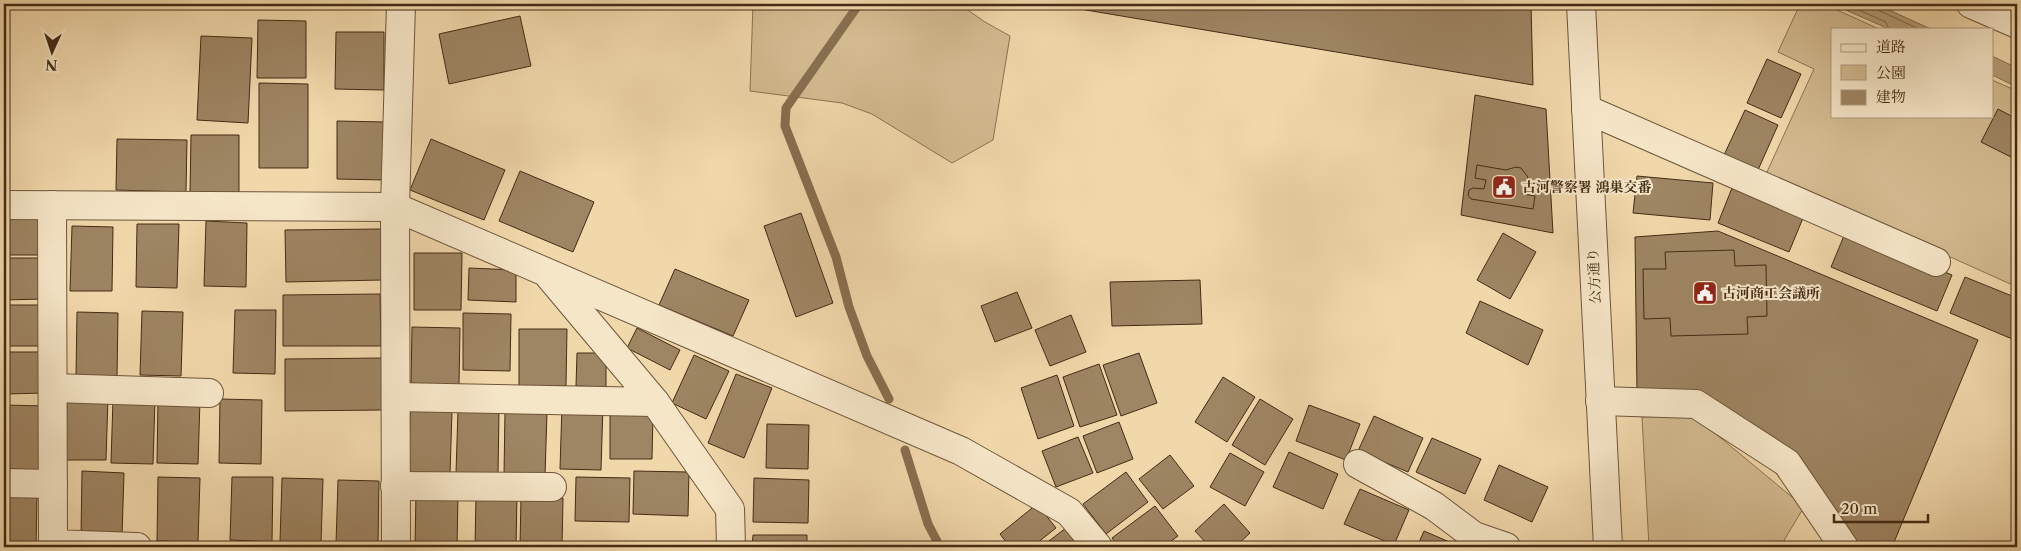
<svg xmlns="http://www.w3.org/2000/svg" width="2021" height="551" font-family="'Libre Caslon Text','Noto Serif JP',serif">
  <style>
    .green { fill: #d4bb91; stroke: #8c7352 }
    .water { fill: #b69d78; stroke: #886f50 }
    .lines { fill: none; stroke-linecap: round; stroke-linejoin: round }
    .shore { stroke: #7d6446; stroke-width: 1 }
    .stream { stroke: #886f50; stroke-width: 9 }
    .building { fill: #9e8563; stroke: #442b14 }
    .minor-casing { stroke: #6f563a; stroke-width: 30 }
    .minor { stroke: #f6e6c8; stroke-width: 28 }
    .labels { text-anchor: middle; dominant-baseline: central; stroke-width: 4; stroke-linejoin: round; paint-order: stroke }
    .poi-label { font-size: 14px; font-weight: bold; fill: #442b14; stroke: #f6e6c8; text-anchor: start }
    .street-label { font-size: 14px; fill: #442b14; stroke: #f6e6c8 }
  </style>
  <rect width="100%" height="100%" fill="#f1d8ab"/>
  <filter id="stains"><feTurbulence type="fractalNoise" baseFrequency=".004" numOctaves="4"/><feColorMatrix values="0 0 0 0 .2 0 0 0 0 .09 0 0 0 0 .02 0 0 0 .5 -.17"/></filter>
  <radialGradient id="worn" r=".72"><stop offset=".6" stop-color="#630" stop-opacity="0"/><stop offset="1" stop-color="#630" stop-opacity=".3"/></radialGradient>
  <!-- green -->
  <g class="green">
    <path d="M753,4H959L985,22L1010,36L993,140L952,163L872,114L842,103L750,91Z"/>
    <path d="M1800,4H1824L1879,29H1832V116H1992V80L2017,91V287L1766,174L1814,69L1778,52Z"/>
    <path d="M1693,415L1804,507L1780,547H1649L1642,417Z"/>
  </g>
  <!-- water -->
  <g class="water">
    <path d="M1832,4H1876L1931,29H1889Z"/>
    <path d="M1992,56L2017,68V87L1992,75Z"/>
  </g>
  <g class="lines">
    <!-- shore -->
    <g class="shore">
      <path d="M1845,4L1886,22L1889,29"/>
      <path d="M1875,4L1878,10L1919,29"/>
    </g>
    <!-- stream -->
    <g class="stream">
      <path d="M859,4L786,108L785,126L836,257L849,307L867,356L889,399"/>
      <path d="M905,450L928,524L940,547"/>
    </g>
  </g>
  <!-- building -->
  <g class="building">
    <path d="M337,4H386V8L337,7Z"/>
    <path d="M1057,4H1531L1533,85L1062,6Z"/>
    <path d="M520,16L531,66L449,84L439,34Z"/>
    <path d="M258,20L306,21V78H257Z"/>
    <path d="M336,32H384V90L335,89Z"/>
    <path d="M201,36L252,38L248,123L197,120Z"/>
    <path d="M1767,59L1801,74L1781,118L1747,103Z"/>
    <path d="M259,83L308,84V168H259Z"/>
    <path d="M1475,95L1546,109L1553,233L1461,215Z"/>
    <path d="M1998,109L2017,119V160L1981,142Z"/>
    <path d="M1745,110L1778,125L1758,170L1724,155Z"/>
    <path d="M337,121L386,122L385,180L337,179Z"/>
    <path d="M191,135H239V193L190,192Z"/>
    <path d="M117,139L187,140L186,192L116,190Z"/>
    <path d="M431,139L505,170L484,220L410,190Z"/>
    <path d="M1477,165L1506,170L1516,167L1521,168L1528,177L1522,194L1535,196L1533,209L1471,199L1468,195L1469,190L1473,188L1484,189L1486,180L1475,178Z"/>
    <path d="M520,171L594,202L573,252L499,221Z"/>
    <path d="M1637,176L1713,183L1710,220L1633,213Z"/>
    <path d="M1732,188L1803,218L1789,252L1718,223Z"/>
    <path d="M801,213L833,303L796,317L764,226Z"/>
    <rect x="4" y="214" width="38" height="41"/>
    <path d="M206,221L247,223L246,287L204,286Z"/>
    <path d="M137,224H179L177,288L136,287Z"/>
    <path d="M72,226L113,227L112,291H70Z"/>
    <path d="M382,229L383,280L286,282L285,230Z"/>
    <path d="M1718,231L1978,340L1892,547H1854L1796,462L1637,393L1635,237Z"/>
    <path d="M1846,231L1952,275L1937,311L1831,267Z"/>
    <path d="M1503,233L1536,252L1510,299L1477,280Z"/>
    <path d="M1734,250L1735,266L1766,265L1767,316L1747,317L1748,334L1671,336L1670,318L1644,319L1643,269H1666L1665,252Z"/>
    <path d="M414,253H462L461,310H414Z"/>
    <path d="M4,258H41L42,299L4,300Z"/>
    <path d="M469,268L516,270V302L468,300Z"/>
    <path d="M675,269L749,300L733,336L659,305Z"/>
    <path d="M1965,277L2017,298V341L1950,313Z"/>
    <path d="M1200,280L1202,324L1112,326L1110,282Z"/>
    <path d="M1017,292L1032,328L995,342L981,306Z"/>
    <path d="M380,294L381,346H283V295Z"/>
    <path d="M1480,301L1543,330L1528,365L1466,333Z"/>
    <rect x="4" y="305" width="40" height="41"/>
    <path d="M235,310H276L275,374L233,373Z"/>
    <path d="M142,311L183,312L181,376L140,375Z"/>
    <path d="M77,312L118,313L117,377L76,376Z"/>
    <path d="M463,313L511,314L510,371L463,370Z"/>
    <path d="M1071,315L1086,352L1050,366L1035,330Z"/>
    <path d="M412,327L460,328L459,385L411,384Z"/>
    <path d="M637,328L680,350L670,370L627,348Z"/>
    <path d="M519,329H567L566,386H519Z"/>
    <path d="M4,352H45L46,393L4,394Z"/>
    <path d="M577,353H606V387L576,386Z"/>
    <path d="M1139,353L1157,403L1121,416L1103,365Z"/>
    <path d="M694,355L729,371L706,419L672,403Z"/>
    <path d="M382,358V410L285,411V359Z"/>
    <path d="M1099,364L1117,415L1080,427L1063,377Z"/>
    <path d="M736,374L772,388L744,458L708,443Z"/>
    <path d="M1057,375L1074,426L1038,439L1021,388Z"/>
    <path d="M1223,377L1255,397L1227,442L1195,422Z"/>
    <path d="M67,396L108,397L106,460H65Z"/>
    <path d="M113,399L155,400L153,464L111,463Z"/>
    <path d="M158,399L200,400L198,464L157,463Z"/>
    <path d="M220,399L262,400L261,464L219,463Z"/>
    <path d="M1260,399L1293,419L1265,465L1232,445Z"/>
    <path d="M562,404L603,405L601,470L560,469Z"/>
    <path d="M4,405L46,406L44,470L4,469Z"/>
    <path d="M1309,405L1360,424L1346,460L1296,441Z"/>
    <path d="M410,409L452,411L450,474H409Z"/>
    <path d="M458,410H499L498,475L456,473Z"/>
    <path d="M505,411L547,412L545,476L504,475Z"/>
    <path d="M610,414H653L652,459H610Z"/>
    <path d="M1374,416L1423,438L1408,472L1358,451Z"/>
    <path d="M1119,422L1133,459L1097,473L1083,436Z"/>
    <path d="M767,424L809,425L808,469L766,468Z"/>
    <path d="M1078,437L1093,473L1056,487L1042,451Z"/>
    <path d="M1432,438L1481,459L1465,494L1416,472Z"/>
    <path d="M1289,452L1338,474L1323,509L1273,487Z"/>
    <path d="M1230,453L1264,472L1245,506L1210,487Z"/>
    <path d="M1170,455L1194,486L1163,509L1139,479Z"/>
    <path d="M1499,465L1548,487L1532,522L1484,500Z"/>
    <path d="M82,471L124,473L122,536L81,535Z"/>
    <path d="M634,471L689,472L688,516L633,514Z"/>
    <path d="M1126,472L1148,502L1106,534L1083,504Z"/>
    <path d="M158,477L200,478L198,542L157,541Z"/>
    <path d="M232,477H273L272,542L230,540Z"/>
    <path d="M576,477L630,478L629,522L575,521Z"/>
    <path d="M282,478L323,479L321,543L280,542Z"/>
    <path d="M754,478L809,480L808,523L753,522Z"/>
    <path d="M338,480L379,481L378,544H336Z"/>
    <path d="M1360,489L1409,510L1394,545L1344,524Z"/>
    <path d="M416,493L458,494L457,547H415Z"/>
    <path d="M4,494H37L36,547H4Z"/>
    <path d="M476,494L517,495L516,547H475Z"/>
    <path d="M521,497L563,498L562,547H520Z"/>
    <path d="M1037,504L1056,528L1032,547H1010L1000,534Z"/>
    <path d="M1224,504L1250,533L1235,547H1210L1195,531Z"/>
    <path d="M1155,506L1178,536L1163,547H1119L1112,538Z"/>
    <path d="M1066,528L1080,547H1041Z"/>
    <path d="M1424,531L1461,547H1417Z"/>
    <path d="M753,535H807V547H752Z"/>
    <path d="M639,542L694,543V547H639Z"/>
  </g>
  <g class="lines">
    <defs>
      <g id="minor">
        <path d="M1581,4L1608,547"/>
        <path d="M1971,4L2017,24"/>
        <path d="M1586,109L1936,262"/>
        <path d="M4,205L395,207L961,451L1069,512L1098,547"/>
        <path d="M52,205L53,544L137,547"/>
        <path d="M53,388L209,393"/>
        <path d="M396,397L655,402L550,277"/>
        <path d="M1600,401L1696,404L1787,463L1844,547"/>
        <path d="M655,402L730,509L731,547"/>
        <path d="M1358,464L1434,506L1474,536L1506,547"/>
        <path d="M4,483L53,484"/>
        <path d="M395,486L552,487"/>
        <path d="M396,547L395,207L401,4"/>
      </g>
    </defs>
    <!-- minor casing -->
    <use href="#minor" class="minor-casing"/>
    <!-- minor -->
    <use href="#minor" class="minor"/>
  </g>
  <!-- icons -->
  <defs>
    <symbol id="civic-square" viewBox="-11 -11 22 22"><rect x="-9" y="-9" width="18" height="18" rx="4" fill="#8f2418" stroke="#f6e6c8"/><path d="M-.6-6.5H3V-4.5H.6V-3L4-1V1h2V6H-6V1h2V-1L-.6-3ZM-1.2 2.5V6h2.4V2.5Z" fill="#fff"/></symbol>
  </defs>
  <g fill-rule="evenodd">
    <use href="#civic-square" x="1490" y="173" width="28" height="28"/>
    <use href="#civic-square" x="1691" y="279" width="28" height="28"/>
  </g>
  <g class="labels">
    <!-- poi labels -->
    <g class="poi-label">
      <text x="1522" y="187">古河警察署 鴻巣交番</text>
      <text x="1722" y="293">古河商工会議所</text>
    </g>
    <!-- street labels -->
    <g class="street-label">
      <text transform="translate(1594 276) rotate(-93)">公方通り</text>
    </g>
  </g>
  <!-- margin -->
  <rect width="2021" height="551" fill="none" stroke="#f1d8ab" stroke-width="20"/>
  <rect x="5" y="5" width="2011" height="541" fill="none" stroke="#442b14" stroke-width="2.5"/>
  <rect x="10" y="10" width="2001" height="531" fill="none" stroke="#442b14"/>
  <!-- legend -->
  <rect x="1831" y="28" width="162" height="90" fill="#f6e6c8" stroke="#af9b80"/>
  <rect x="1841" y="44" width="25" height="8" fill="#f6e6c8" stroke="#af9b80"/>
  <text x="1876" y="52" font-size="15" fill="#442b14">道路</text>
  <rect x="1841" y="65" width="25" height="15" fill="#d4bb91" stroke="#af9b80"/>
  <text x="1876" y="78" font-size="15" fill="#442b14">公園</text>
  <rect x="1841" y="90" width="25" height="15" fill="#9e8563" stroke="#af9b80"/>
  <text x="1876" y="102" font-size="15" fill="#442b14">建物</text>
  <!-- north arrow -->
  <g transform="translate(52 52) rotate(183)" stroke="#f6e6c8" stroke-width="4" paint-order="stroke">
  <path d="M0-4L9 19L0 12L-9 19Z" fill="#442b14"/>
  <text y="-8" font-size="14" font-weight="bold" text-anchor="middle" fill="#442b14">N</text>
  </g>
  <!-- scale -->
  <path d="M1834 514v8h94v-8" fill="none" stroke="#442b14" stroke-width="2.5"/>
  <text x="1841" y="514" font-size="15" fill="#442b14" stroke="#f6e6c8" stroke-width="4" paint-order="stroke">20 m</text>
  <rect width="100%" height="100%" filter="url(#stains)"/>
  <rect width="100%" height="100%" fill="url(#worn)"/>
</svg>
